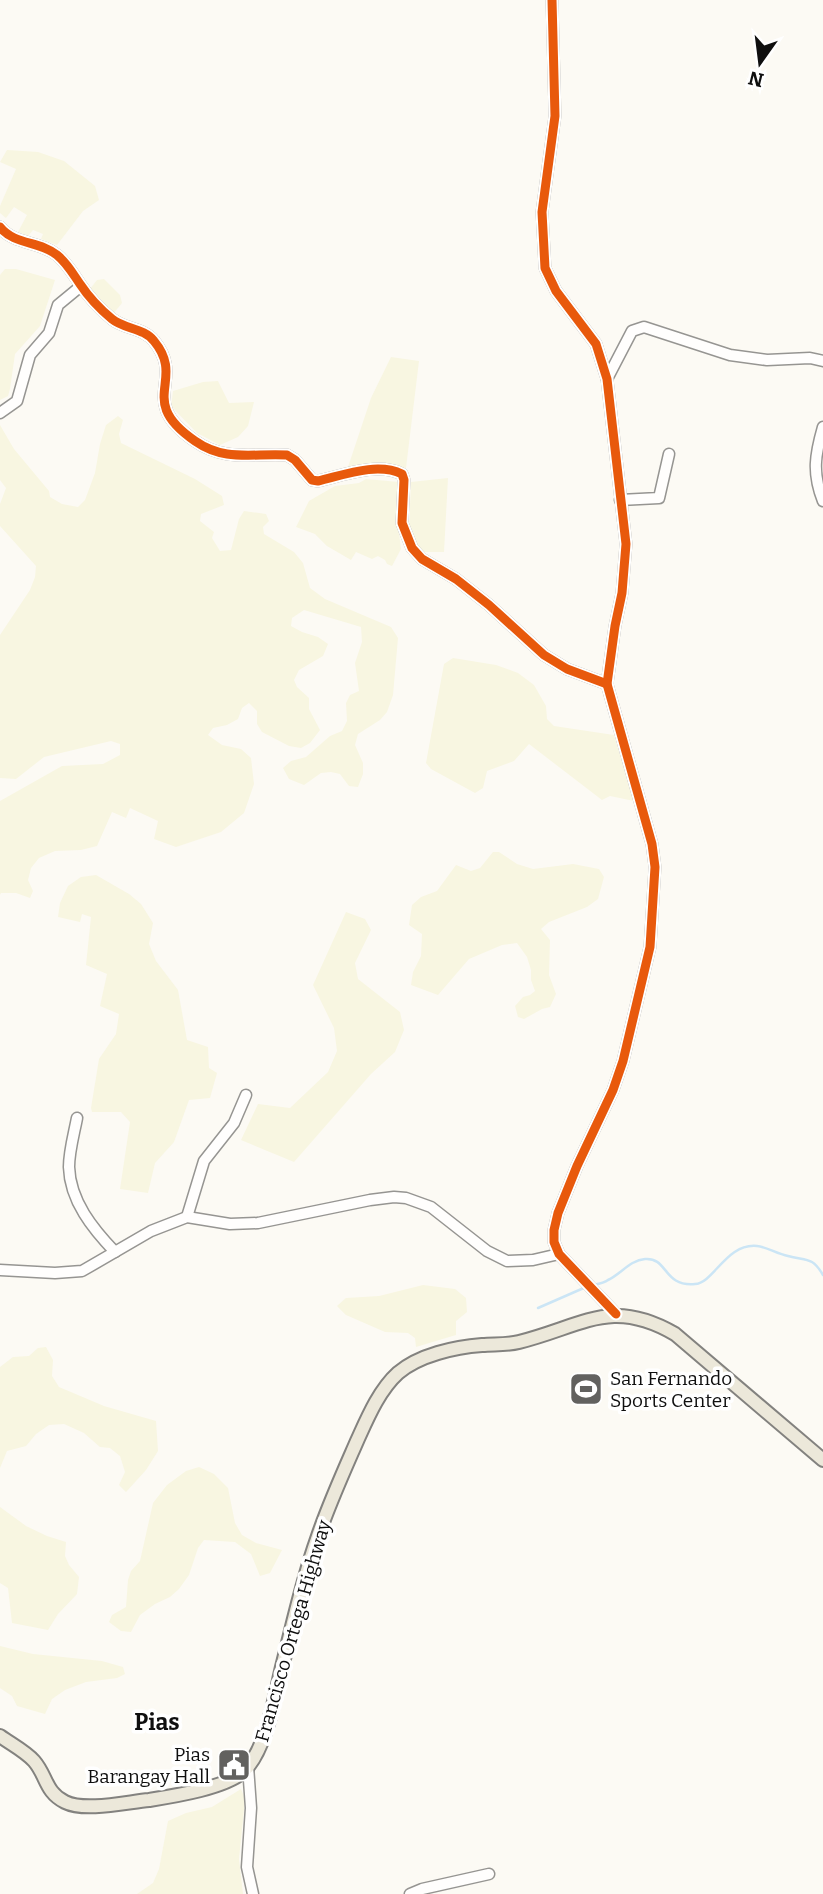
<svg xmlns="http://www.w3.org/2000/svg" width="823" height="1894" font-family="Bitter,serif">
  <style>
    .farmland { fill: #f8f6e1 }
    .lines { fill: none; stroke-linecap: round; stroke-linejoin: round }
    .stream { stroke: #cbe5f5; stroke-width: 2.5 }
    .minor-casing { stroke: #969592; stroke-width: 13 }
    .major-casing { stroke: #83827f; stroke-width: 16 }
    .minor { stroke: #fffefd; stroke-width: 10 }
    .major { stroke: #ece8da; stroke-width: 12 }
    .cycleway-casing { stroke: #fff; stroke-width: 13 }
    .cycleway { stroke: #e8590c; stroke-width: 9 }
    .labels { text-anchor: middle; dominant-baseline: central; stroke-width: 7; stroke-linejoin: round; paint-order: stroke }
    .poi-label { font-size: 19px; fill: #0f0f0f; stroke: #fff; text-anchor: start }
    .street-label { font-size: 19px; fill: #0f0f0f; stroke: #fff }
    .quarter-label { font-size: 23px; font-weight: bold; fill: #0f0f0f; stroke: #fff }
  </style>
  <rect width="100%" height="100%" fill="#fcfaf4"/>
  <!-- farmland -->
  <g class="farmland">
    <path d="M7,150L38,152L64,161L95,186L99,200L83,211L57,245L41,239L43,234L33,230L28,236L18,232L27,215L14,207L6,218L0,213V206L16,169L0,162Z"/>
    <path d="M5,269H16L55,280L40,326L15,354L10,389L8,396L0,400V275Z"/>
    <path d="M104,279L120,295L122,303L113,314L90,289L97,280Z"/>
    <path d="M391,357L419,361L406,468L381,465L348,467L371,398Z"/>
    <path d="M218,381L229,403L254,402L248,426L238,437L220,445L197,433L171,406L173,391L203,382Z"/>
    <path d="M118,416L123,420L119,434L121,443L195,479L222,496L224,505L201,514L200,521L214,532L212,538L220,551L231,550L239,519L244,511L266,514L269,521L263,527L264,534L294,552L303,563L310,588L325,599L391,627L398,638L393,695L387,712L380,720L358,734L355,745L363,763V774L358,787L349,786L340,774L331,772L321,773L304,785L289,779L283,768L291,761L306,757L330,736L342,731L347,721L346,703L350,695L359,691L355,663L362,642L361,627L304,610L292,618L291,626L302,632L318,637L328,644L323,656L299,670L294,680L297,687L309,698V709L320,730L310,743L301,748L289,746L262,732L257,724V711L249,703L242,708L238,719L227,725L213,728L208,735L222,745L241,749L251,758L254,784L244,813L221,832L176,847L154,839L158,821L130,808L126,818L112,812L97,846L81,850L55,851L39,858L31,868L28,880L33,891L30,898L16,893H1L0,895V801L62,766L103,764L120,755V744L111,741L44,757L16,779L0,778V635L30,590L35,577L36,566L0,526V504L6,488L0,480V425L14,449L49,491L50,497L62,504L78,507L85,500L95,473L100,444L106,425Z"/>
    <path d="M448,478L444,552H422L414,542L409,530L411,482Z"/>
    <path d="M366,479L399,482L396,509L401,549L392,566L387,564L385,560L378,556L372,559L356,552L351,560L327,546L315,534L296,527L309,501L335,486L359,483Z"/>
    <path d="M453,658L496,665L518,673L534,685L546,706L547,719L554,726L614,735L634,801L610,796L602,800L529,744L514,761L487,771L483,788L475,793L431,769L426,763L444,664Z"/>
    <path d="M493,852H499L517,864L533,869L573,864L599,869L604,877L598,899L587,907L549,922L541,929L550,940L549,975L556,994L550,1007L542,1009L524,1019L518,1017L515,1006L523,997L530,995L535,991L531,980V970L527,957L517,943L502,945L469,959L438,995L411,985L413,972L421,956L422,934L409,925L412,905L421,897L437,891L456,865L471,871L480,868Z"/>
    <path d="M96,875L129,894L141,904L153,923L149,944L156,961L178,990L187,1040L208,1047L209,1068L217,1073L210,1098L189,1100L174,1142L155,1163L148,1193L120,1189L130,1122L121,1112H92L91,1108L99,1059L116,1034L119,1014L100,1006L107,974L86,965L91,917L82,914L80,922L58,917L60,903L68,886L81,877Z"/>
    <path d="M346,912L365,919L371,930L355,963L358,979L400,1012L404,1030L395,1052L371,1074L294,1162L241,1140L258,1104L290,1108L328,1072L337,1051L334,1028L313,985Z"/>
    <path d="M423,1285L455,1289L466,1298L467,1312L456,1321V1335L416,1347L415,1338L408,1333L385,1332L346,1315L337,1306L346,1298L379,1296Z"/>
    <path d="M46,1347L53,1360L52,1376L59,1387L104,1406L156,1421L158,1451L146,1470L126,1492L119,1485L125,1472L120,1456L110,1448L100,1447L84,1433L64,1424L49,1425L36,1434L26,1446L7,1451L0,1468V1367L13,1357L29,1356L38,1348Z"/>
    <path d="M199,1467L214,1474L228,1488L235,1523L242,1535L256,1543L282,1550L270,1573L260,1576L251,1554L235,1542L204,1540L198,1548L189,1575L179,1589L170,1597L155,1604L140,1615L131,1632L121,1631L109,1622L112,1615L126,1607L128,1580L131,1571L140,1561L153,1503L167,1485L186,1471Z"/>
    <path d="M0,1507L26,1526L47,1536L66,1542L65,1556L69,1565L79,1577L77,1594L58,1614L48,1630L12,1623L8,1588L0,1583Z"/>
    <path d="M0,1646L33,1654L102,1661L123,1667L125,1674L117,1678L86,1682L65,1690L52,1699L45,1714L17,1706L12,1696L0,1688Z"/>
    <path d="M241,1789L245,1799L239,1859L243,1894H137L153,1883L159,1869L168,1821L186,1813L212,1807Z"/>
  </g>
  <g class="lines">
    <!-- stream -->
    <g class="stream">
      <path d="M593,1285C598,1284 604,1283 608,1280C621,1274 630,1260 645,1259C668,1257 663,1287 695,1284C714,1283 726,1243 757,1246C767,1247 777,1254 788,1256C806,1261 812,1256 823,1275"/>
      <path d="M538,1308L586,1287"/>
    </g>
    <defs>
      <g id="minor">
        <path d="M552,0L555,116L542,212L545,268L556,291L596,344L607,379L626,544L622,593L615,626L607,684L652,844L655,867L650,947L623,1061L613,1090L577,1166L558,1213L554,1230V1242L559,1254L616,1314"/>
        <path d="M0,227C14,245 40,241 57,255C67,263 73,274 80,284C88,296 101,310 112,319C124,329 144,328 154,341C187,381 135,400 195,441C225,462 252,453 287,455L295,460L312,480L318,481C344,475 377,462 402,474L404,480L402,523L412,548L422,559L456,579L489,605L544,655L567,669L607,684"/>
        <path d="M607,379L632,331L644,327L730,355L767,360L810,358L823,361"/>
        <path d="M0,413L17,401L30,355L49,333L58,305L81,286"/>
        <path d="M823,427C815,455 812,473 823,501"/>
        <path d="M620,500L659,498L669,454"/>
        <path d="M77,1118C74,1134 69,1151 69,1167C70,1201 93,1229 115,1252"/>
        <path d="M187,1217L204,1161L234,1123L246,1095"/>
        <path d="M0,1270L55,1273L82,1271L151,1231L187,1217L230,1224L258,1223L370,1200L394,1197L406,1198L431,1207L487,1251L507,1261L533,1260L559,1254"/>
        <path d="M248,1766L251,1808L247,1867L253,1894"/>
        <path d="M410,1894L422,1889L489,1874"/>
      </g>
      <path id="major" d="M0,1736C11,1744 25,1751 34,1761C47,1776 45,1792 65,1802C85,1812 127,1802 149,1800C174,1796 226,1788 244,1771C266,1750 275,1696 282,1667C293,1624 302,1581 317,1539C328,1506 343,1473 357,1441C367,1419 379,1390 398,1373C419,1355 455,1347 482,1345C495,1344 507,1345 519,1342C583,1326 611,1297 675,1334L823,1460"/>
    </defs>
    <!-- minor casing -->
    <use href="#minor" class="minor-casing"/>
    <!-- major casing -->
    <use href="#major" class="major-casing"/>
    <!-- minor -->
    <use href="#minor" class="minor"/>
    <!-- major -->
    <use href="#major" class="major"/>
    <defs>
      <g id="cycleway">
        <path d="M552,0L555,116L542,212L545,268L556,291L596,344L607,379L626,544L622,593L615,626L607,684L652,844L655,867L650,947L623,1061L613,1090L577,1166L558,1213L554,1230V1242L559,1254L616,1314"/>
        <path d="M0,227C14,245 40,241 57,255C67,263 73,274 80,284C88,296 101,310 112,319C124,329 144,328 154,341C187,381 135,400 195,441C225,462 252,453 287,455L295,460L312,480L318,481C344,475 377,462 402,474L404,480L402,523L412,548L422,559L456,579L489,605L544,655L567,669L607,684"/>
      </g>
    </defs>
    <!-- cycleway casing -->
    <use href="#cycleway" class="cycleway-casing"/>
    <!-- cycleway -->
    <use href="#cycleway" class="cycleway"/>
  </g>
  <!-- icons -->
  <defs>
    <symbol id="stadium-square" viewBox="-11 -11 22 22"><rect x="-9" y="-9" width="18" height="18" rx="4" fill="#62615f" stroke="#fff"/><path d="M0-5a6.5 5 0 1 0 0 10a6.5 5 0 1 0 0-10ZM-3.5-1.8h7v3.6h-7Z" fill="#fff"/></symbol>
    <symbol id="civic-square" viewBox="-11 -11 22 22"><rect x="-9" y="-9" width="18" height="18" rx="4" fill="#62615f" stroke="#fff"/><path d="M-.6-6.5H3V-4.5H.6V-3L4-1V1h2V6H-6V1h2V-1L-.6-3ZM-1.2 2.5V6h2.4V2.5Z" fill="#fff"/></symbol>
  </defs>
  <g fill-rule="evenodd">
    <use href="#stadium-square" x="567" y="1370" width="38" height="38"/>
    <use href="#civic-square" x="215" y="1746" width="38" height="38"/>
  </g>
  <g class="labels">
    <!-- poi labels -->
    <g class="poi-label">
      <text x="610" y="1378">San Fernando<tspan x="610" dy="22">Sports Center</tspan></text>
      <text x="210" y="1754" text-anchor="end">Pias<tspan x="210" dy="22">Barangay Hall</tspan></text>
    </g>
    <!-- street labels -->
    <g class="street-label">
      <text transform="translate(293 1631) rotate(-74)">Francisco Ortega Highway</text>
    </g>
    <!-- quarter labels -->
    <g class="quarter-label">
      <text x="157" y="1722">Pias</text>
    </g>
  </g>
  <!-- north arrow -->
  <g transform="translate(760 63) rotate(194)" stroke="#ffffff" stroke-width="5" paint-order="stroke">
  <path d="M0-5L12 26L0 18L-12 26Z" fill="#0f0f0f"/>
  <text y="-10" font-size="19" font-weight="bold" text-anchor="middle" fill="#0f0f0f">N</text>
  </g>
</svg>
